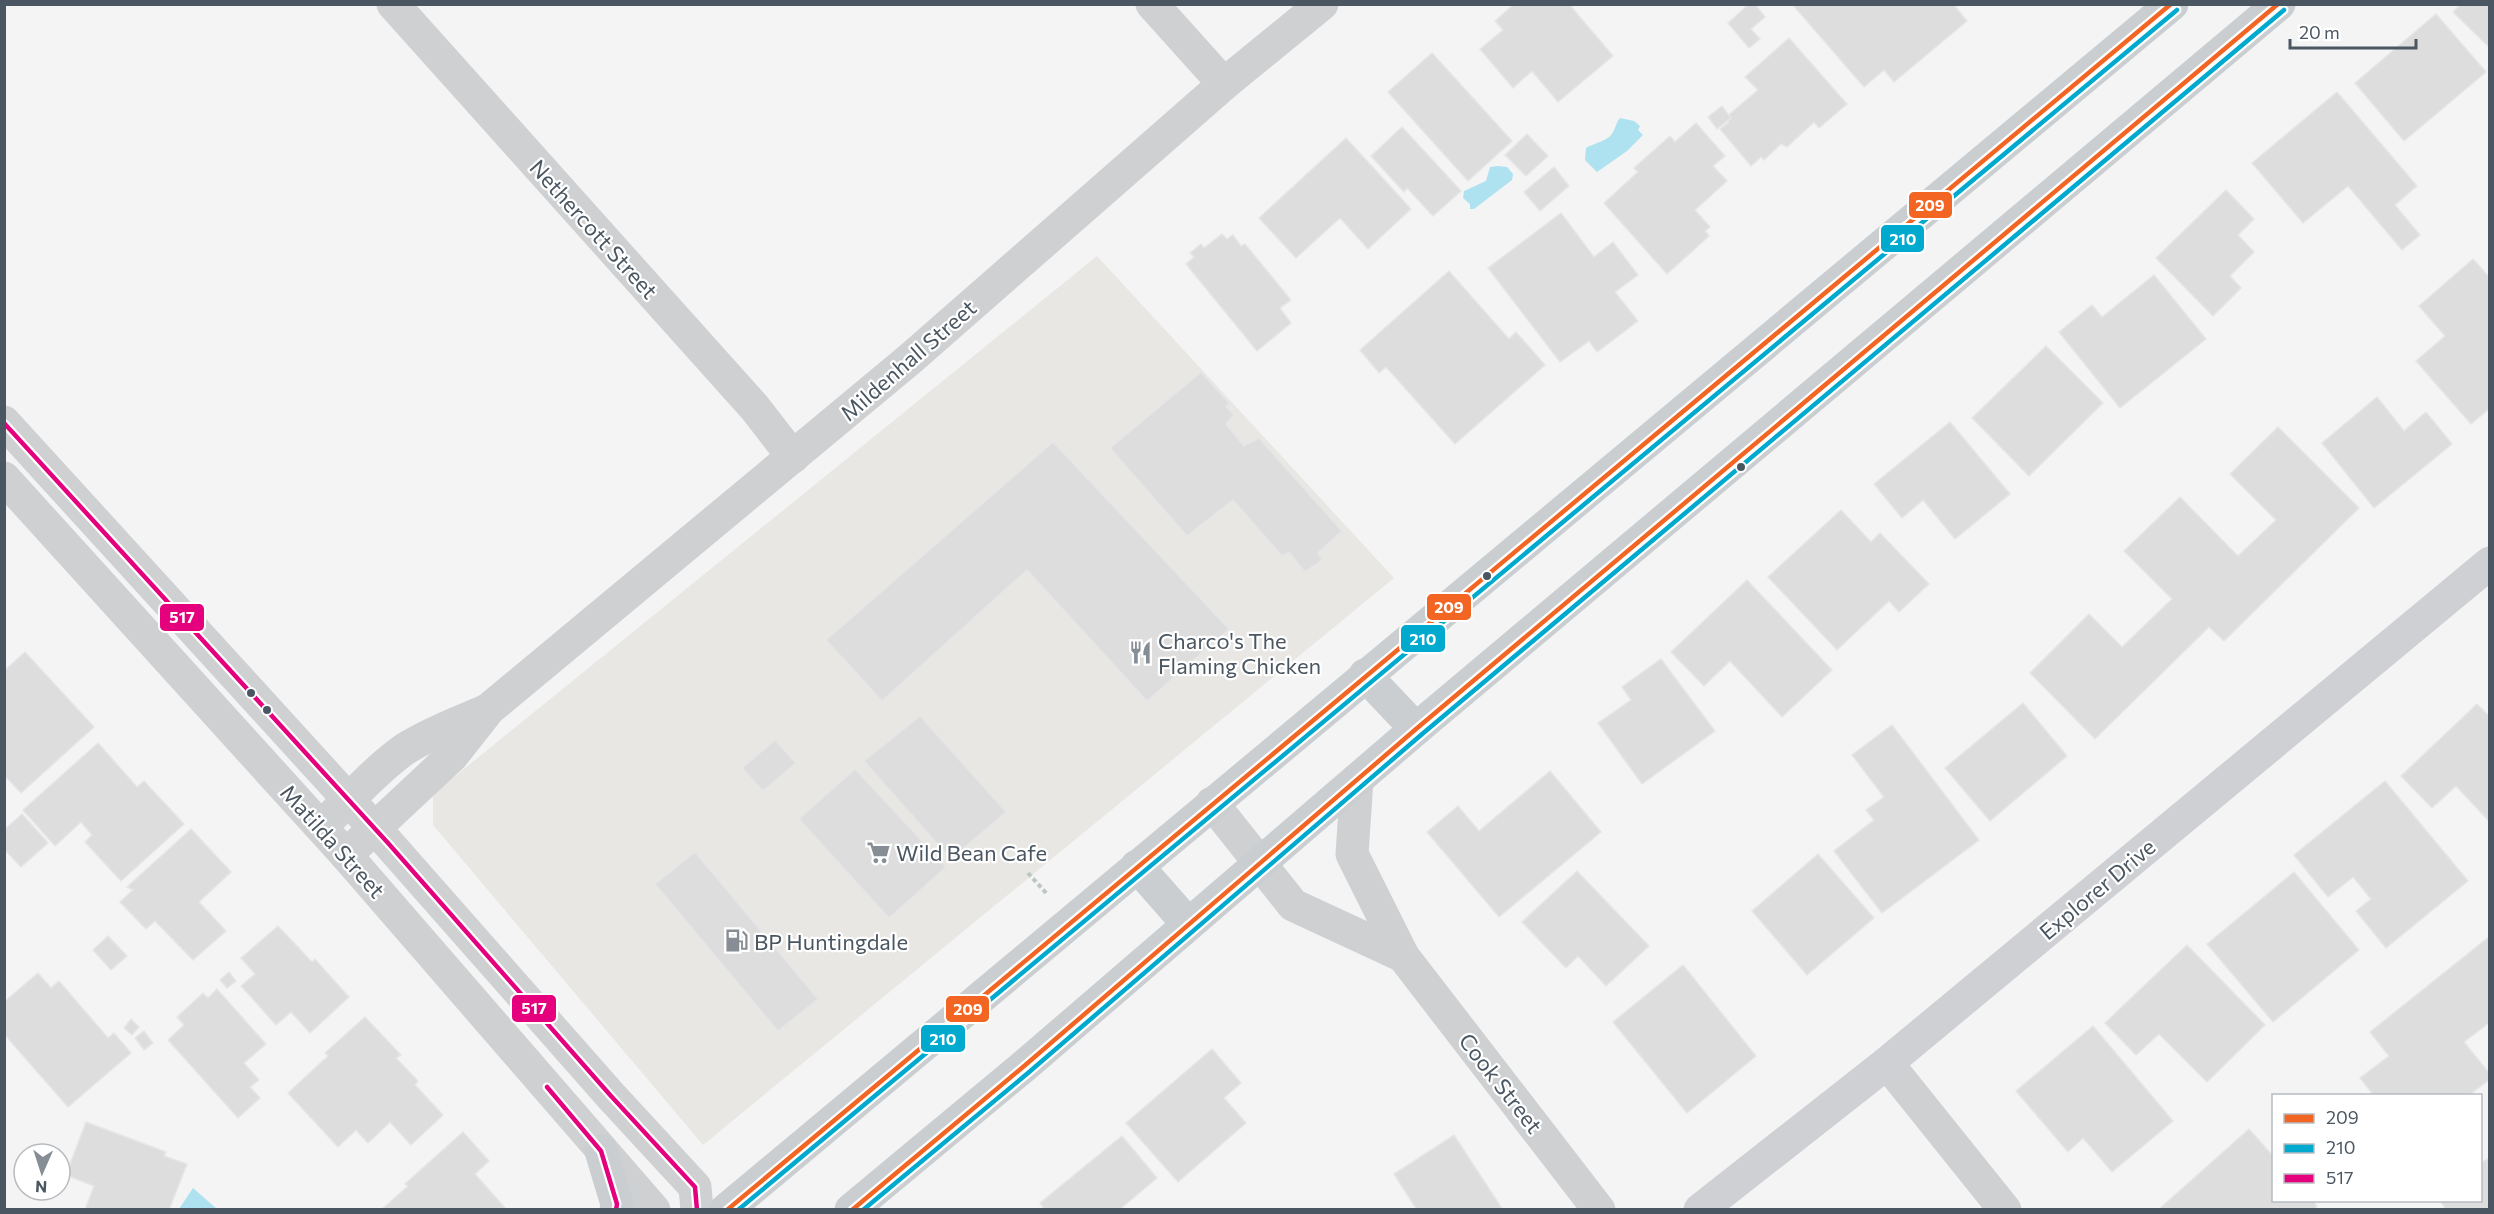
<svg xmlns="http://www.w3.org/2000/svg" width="2494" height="1214" font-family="Commissioner,sans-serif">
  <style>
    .commercial { fill: #e8e7e3 }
    .water { fill: #aee2f0 }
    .building { fill: #ddddde; stroke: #e5e6e7; stroke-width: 1.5 }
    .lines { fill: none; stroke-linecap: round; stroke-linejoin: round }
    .path { stroke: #bcc7c4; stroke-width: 4; stroke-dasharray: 4.5 3; stroke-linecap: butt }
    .street { stroke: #ced0d2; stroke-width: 33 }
    .secondary { stroke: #ced0d4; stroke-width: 33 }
    .primary { stroke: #caced1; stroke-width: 33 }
    .bus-1-casing { stroke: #fff; stroke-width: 9 }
    .bus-2-casing { stroke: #fff; stroke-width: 9 }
    .bus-3-casing { stroke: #fff; stroke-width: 9 }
    .bus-1 { stroke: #f26522; stroke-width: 4.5 }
    .bus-2 { stroke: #00a9ce; stroke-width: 4.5 }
    .bus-3 { stroke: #e5007d; stroke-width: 4.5 }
    .bus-dot { fill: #4a5661; stroke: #fff; stroke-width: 2 }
    .labels { text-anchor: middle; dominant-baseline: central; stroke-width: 4.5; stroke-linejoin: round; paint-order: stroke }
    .street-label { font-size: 22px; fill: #4a5661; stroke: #fff }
    .poi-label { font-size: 22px; fill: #4a5661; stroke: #fff; text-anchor: start }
    .line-badge { stroke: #fff; stroke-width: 2 }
    .badge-label { font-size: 16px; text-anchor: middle; font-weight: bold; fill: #fff }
  </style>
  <rect width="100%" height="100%" fill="#f4f4f4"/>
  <!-- commercial -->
  <path class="commercial" d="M1097,256L1394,578L703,1145L433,825V794Z"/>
  <!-- water -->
  <g class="water">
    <path d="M1620,118L1634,121L1640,126L1638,130L1643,135L1627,151L1597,172L1585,160L1586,148C1594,143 1609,141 1613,132C1616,127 1616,123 1620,118Z"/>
    <path d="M1498,166L1507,167L1513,174L1512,180L1474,209H1470V204L1463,198L1464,191L1486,181L1490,167Z"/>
    <path d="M193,1188L217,1209H179Z"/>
  </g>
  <!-- building -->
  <g class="building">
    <path d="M1514,4H1569L1613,56L1558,102L1532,71L1513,88L1480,49L1503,30L1495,21Z"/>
    <path d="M1749,4H1755L1765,17L1751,29L1760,39L1749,48L1728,23Z"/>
    <path d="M1953,4L1967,21L1894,82L1884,70L1864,87L1793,5Z"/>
    <path d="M2461,4H2490V48L2453,12Z"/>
    <path d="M2436,14L2486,72L2404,141L2355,83Z"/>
    <path d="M1789,38L1847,104L1819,128L1814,122L1787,147L1781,144L1764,160L1761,157L1751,166L1720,129L1729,122L1725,118L1758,90L1745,77Z"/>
    <path d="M1432,53L1512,141L1468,181L1388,92Z"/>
    <path d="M2337,92L2417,186L2395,205L2420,235L2402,250L2348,186L2303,223L2252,163Z"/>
    <path d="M1722,106L1731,118L1717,129L1708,117Z"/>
    <path d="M1696,123L1725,156L1713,166L1727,181L1695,210L1710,227L1705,231L1709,236L1667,274L1604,203L1638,172L1634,168L1670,136L1675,142Z"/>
    <path d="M1402,127L1461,191L1433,216L1407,188L1404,192L1371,156Z"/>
    <path d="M1527,134L1548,156L1526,176L1505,155Z"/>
    <path d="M1346,138L1411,209L1368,249L1340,218L1296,258L1259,218Z"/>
    <path d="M1554,167L1569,186L1540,211L1524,192Z"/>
    <path d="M2226,190L2254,219L2238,235L2254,252L2230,276L2241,288L2213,316L2156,258Z"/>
    <path d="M1561,213L1594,257L1613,242L1638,275L1615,292L1638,321L1597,352L1589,341L1560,362L1488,268Z"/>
    <path d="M1222,234L1227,239L1233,235L1241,246L1245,244L1291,300L1280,308L1291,323L1257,351L1186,264L1194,257L1190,253L1201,244L1204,248Z"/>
    <path d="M2473,259L2490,278V408L2471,424L2416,361L2445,336L2419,306Z"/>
    <path d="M1449,271L1509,339L1516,332L1545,365L1455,444L1386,367L1379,373L1360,350Z"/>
    <path d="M2154,275L2206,339L2120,408L2059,332L2092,305L2102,317Z"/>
    <path d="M2046,346L2103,403L2029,476L1972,418Z"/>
    <path d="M1201,372L1230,404L1226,406L1234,415L1226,424L1244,446L1259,438L1342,531L1318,553L1322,560L1305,572L1289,552L1282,556L1233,500L1187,536L1110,448Z"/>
    <path d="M2377,397L2404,431L2426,412L2452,444L2374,508L2322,443Z"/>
    <path d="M1950,422L2010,494L1955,539L1923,500L1902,518L1874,484Z"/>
    <path d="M2278,427L2359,508L2224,641L2209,627L2095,739L2030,673L2089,614L2122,647L2172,599L2124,551L2180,497L2238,556L2276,520L2230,474Z"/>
    <path d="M1053,442L1229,629L1147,701L1027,570L882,701L826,640Z"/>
    <path d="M1841,510L1871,542L1880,533L1929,584L1899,612L1889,601L1837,650L1768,577Z"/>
    <path d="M1747,580L1832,670L1782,717L1730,661L1704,686L1671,652Z"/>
    <path d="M25,652L94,727L21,793L4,775V671Z"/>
    <path d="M1661,659L1715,731L1642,784L1598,723L1631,700L1622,687Z"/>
    <path d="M2023,703L2067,756L1990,821L1945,768Z"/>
    <path d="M2477,704L2490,717V822L2456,786L2432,808L2401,776Z"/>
    <path d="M920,716L1006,812L951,859L864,761Z"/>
    <path d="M1892,725L1979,840L1882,913L1834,851L1874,820L1866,810L1884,797L1852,755Z"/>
    <path d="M775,740L796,763L763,791L742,768Z"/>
    <path d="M98,743L137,787L144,781L184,824L121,881L85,842L92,835L81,822L55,846L23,810Z"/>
    <path d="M855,769L946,867L889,918L799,819Z"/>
    <path d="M1550,771L1601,832L1499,917L1427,832L1458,806L1479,831Z"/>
    <path d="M2385,781L2468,881L2386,948L2356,911L2371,899L2353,877L2328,897L2294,855Z"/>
    <path d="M22,814L48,843L21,867L4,849V830Z"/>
    <path d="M191,829L231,872L199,902L226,931L193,960L155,921L146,929L120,902L133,890L127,887Z"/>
    <path d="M695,852L818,999L778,1031L655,884Z"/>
    <path d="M1818,854L1874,918L1807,975L1752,911Z"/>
    <path d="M1577,871L1649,946L1606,986L1578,956L1566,968L1522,922Z"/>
    <path d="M2294,872L2359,950L2273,1022L2207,944Z"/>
    <path d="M278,926L312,962L315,959L349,997L310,1033L291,1012L276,1025L241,986L255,974L241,958Z"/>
    <path d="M108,936L127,956L111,970L93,950Z"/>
    <path d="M2490,936V1022L2464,1042L2490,1074V1079L2468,1096H2374L2360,1078L2389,1056L2370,1032Z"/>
    <path d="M2187,945L2265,1025L2207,1082L2159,1034L2136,1055L2105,1023Z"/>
    <path d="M1683,965L1756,1056L1687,1113L1613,1022Z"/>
    <path d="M229,972L236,981L227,988L220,980Z"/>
    <path d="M38,973L51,988L59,981L108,1038L114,1033L131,1053L68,1107L4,1034V1002Z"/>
    <path d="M217,989L266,1044L244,1063L259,1080L250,1087L260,1098L238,1118L168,1040L184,1025L177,1017L203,993L208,998Z"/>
    <path d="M365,1017L401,1055L396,1058L418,1081L415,1085L443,1115L411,1145L390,1122L368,1143L356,1130L338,1147L288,1093L328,1056L325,1053Z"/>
    <path d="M131,1019L139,1027L132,1035L124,1028Z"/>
    <path d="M2093,1026L2173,1121L2112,1172L2083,1138L2068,1152L2016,1091Z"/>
    <path d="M144,1031L153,1043L144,1050L135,1038Z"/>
    <path d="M1212,1049L1241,1083L1224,1098L1246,1123L1178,1182L1126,1123Z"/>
    <path d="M86,1122L166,1152L164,1156L187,1164L169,1210H85L94,1186L66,1175Z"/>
    <path d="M2249,1129L2274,1157V1200H2312L2317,1206L2314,1210H2158Z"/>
    <path d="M463,1132L489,1161L475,1174L507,1210H381L408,1186L405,1184Z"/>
    <path d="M1454,1135L1503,1210H1417L1394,1174Z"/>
    <path d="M1122,1136L1157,1178L1119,1210H1045L1040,1203Z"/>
    <path d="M2490,1158V1210H2446L2440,1200H2480V1163Z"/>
  </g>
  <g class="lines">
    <!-- path -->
    <path class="path" d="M1028,873L1047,894"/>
    <!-- street -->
    <g class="street">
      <path d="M393,4L755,408L793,457"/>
      <path d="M1152,4L1224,84"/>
      <path d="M4,422L388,843L611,1096L695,1187L697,1210"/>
      <path d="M4,478L346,855L654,1210"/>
      <path d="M1357,780L1352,854L1403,956L1599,1210"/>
      <path d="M1212,803L1293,905L1403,956"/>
      <path d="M333,815C357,792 378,768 405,749C430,733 458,723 485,711"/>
      <path d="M346,855L452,756L489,709L910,359L1224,84L1322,4"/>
      <path d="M1887,1063L2005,1210"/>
    </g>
    <!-- secondary -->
    <path class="secondary" d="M1700,1210L1887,1063L2490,563"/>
    <!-- primary -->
    <g class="primary">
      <path d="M1365,675L1416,729"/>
      <path d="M1137,866L1188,924"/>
      <path d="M601,1151L617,1204L616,1210"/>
      <path d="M726,1210L2172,4"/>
      <path d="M851,1210L1023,1067L1416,729L2279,4"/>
    </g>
    <defs>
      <g id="bus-1">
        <path d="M727,1210L2171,4"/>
        <path d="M852,1210L1023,1067L1416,729L2278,4"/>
      </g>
      <g id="bus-2">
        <path d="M738,1210L2177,10"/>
        <path d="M863,1210L1028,1073L1421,735L2284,10"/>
      </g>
      <g id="bus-3">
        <path d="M4,423L388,843L611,1096L695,1187L697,1210"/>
        <path d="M547,1087L601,1151L617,1204L616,1210"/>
      </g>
    </defs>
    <!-- bus-1 casing -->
    <use href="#bus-1" class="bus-1-casing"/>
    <!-- bus-2 casing -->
    <use href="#bus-2" class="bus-2-casing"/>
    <!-- bus-3 casing -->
    <use href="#bus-3" class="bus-3-casing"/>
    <!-- bus-1 -->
    <use href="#bus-1" class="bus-1"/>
    <!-- bus-2 -->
    <use href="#bus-2" class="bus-2"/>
    <!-- bus-3 -->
    <use href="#bus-3" class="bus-3"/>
  </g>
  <!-- icons -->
  <defs>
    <symbol id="restaurant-bare" viewBox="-9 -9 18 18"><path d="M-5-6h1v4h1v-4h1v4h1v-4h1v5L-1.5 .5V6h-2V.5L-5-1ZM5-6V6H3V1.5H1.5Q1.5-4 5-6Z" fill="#868d94" stroke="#fff" stroke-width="2.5" paint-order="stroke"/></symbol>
    <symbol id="supermarket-bare" viewBox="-9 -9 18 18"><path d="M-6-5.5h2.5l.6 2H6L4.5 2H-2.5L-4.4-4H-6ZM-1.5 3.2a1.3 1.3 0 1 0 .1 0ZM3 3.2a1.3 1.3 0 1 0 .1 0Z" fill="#868d94" stroke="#fff" stroke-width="2.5" paint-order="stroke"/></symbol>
    <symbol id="fuel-bare" viewBox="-9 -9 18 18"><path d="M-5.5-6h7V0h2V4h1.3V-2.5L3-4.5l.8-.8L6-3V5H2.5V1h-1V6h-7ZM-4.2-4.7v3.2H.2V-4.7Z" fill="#868d94" stroke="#fff" stroke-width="2.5" paint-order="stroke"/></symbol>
  </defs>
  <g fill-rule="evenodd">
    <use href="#restaurant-bare" x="1124" y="636" width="33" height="33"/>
    <use href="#supermarket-bare" x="862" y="836" width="33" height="33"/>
    <use href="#fuel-bare" x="720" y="924" width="33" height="33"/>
  </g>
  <!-- markers -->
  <g class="bus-dot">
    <circle cx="1741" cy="467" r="5"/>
    <circle cx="1487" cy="576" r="5"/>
    <circle cx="251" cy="693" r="5"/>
    <circle cx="267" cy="710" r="5"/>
  </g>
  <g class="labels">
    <!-- street labels -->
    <g class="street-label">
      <text transform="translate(594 229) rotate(48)">Nethercott Street</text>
      <text transform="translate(908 360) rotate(-41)">Mildenhall Street</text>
      <text transform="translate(333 841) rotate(48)">Matilda Street</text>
      <text transform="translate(2097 889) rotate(-40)">Explorer Drive</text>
      <text transform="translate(1501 1083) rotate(52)">Cook Street</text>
    </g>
    <!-- poi labels -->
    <g class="poi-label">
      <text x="1158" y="640">Charco's The<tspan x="1158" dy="25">Flaming Chicken</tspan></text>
      <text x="896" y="852">Wild Bean Cafe</text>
      <text x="754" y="941">BP Huntingdale</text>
    </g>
  </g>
  <g class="line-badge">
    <rect x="1908" y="191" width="45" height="28" rx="6" fill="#f26522"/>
    <rect x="1880" y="224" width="45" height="29" rx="6" fill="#00a9ce"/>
    <rect x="1426" y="593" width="46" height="28" rx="6" fill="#f26522"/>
    <rect x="159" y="603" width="46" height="29" rx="6" fill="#e5007d"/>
    <rect x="1400" y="624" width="46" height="29" rx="6" fill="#00a9ce"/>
    <rect x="511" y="994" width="46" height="29" rx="6" fill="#e5007d"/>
    <rect x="945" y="995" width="45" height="28" rx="6" fill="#f26522"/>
    <rect x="920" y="1024" width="46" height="29" rx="6" fill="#00a9ce"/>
  </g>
  <g class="badge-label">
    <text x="1930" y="211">209</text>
    <text x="1903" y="245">210</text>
    <text x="1449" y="613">209</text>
    <text x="182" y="623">517</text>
    <text x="1423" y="645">210</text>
    <text x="534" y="1014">517</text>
    <text x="968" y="1015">209</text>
    <text x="943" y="1045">210</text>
  </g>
  <!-- border -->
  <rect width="2494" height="1214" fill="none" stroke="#4a5661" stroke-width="12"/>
  <!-- legend -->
  <rect x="2272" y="1094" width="210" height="108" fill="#ffffff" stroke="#b7bbc0" stroke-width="1.5"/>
  <rect x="2284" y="1114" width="30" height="9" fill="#f26522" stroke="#b7bbc0" stroke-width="1.5"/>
  <text x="2326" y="1124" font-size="18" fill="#4a5661">209</text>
  <rect x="2284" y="1144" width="30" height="9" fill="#00a9ce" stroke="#b7bbc0" stroke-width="1.5"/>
  <text x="2326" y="1154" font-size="18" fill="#4a5661">210</text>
  <rect x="2284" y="1174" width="30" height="9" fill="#e5007d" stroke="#b7bbc0" stroke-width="1.5"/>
  <text x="2326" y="1184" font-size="18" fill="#4a5661">517</text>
  <!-- north arrow -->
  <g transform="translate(42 1172) rotate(183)"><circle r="28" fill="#ffffff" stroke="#b7bbc0" stroke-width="1.5"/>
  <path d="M0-4.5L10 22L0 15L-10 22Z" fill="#868d94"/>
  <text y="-9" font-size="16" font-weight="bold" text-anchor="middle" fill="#4a5661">N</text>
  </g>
  <!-- scale -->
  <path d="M2290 39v9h126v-9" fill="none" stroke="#4a5661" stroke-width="3"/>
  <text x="2299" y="39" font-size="18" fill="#4a5661" stroke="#ffffff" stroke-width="4.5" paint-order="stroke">20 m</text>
</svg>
